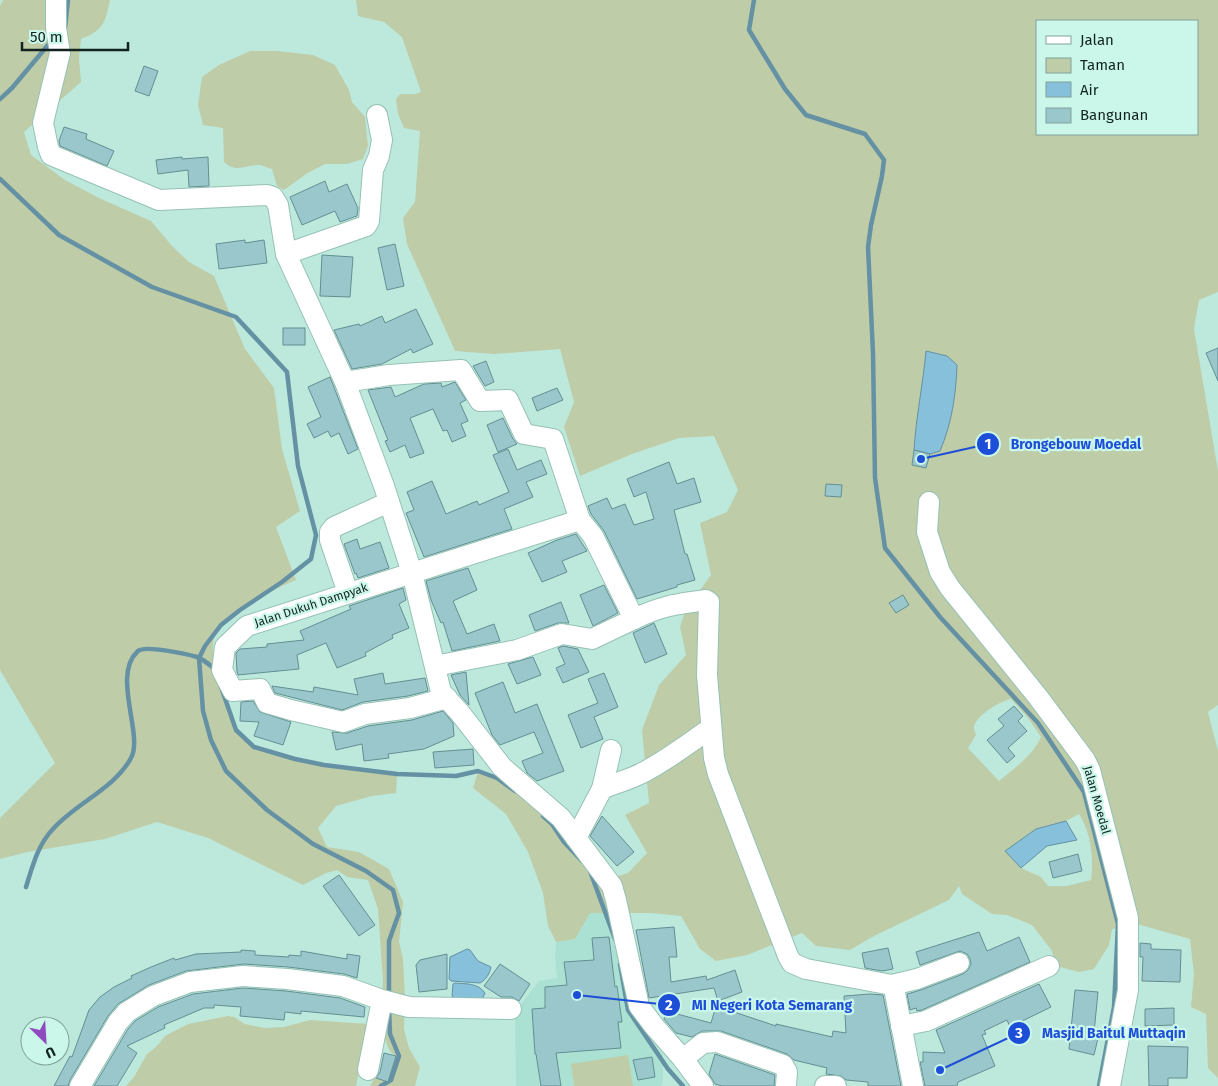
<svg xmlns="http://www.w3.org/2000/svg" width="1218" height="1086" font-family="'Fira Sans',sans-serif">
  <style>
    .built { fill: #abe1d2 }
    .green { fill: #bfcca8; fill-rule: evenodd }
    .water { fill: #87c0db; stroke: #6491a3 }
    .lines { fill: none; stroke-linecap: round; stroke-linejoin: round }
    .stream { stroke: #6491a3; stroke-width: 4.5 }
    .building { fill: #99c7cb; stroke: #638f93 }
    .minor-casing { stroke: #96c1b5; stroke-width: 22 }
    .minor { stroke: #fff; stroke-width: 20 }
    .labels { text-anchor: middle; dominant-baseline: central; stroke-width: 4.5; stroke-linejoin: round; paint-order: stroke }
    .street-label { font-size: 12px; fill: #12231f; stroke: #caf7ea }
    .leader { fill: none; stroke: #1d4ed8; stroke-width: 2 }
    .callout-dot { fill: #1d4ed8; stroke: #caf7ea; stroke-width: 2 }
    .mark-label { font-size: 15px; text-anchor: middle; font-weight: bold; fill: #fff }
    .callout-label { font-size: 14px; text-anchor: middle; font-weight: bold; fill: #1d4ed8; stroke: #caf7ea; stroke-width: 4.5; stroke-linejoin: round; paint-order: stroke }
  </style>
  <rect width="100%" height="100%" fill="#bde9dd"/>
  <!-- built -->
  <path class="built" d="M590,913H606L616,940L628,1010L663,1055V1080L661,1086H516L515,1012L539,981L557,978L555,957L556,942L575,939Z"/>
  <!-- green -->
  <g class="green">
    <path d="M3,0H110C105,23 104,30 81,39L79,59L81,82L24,132L31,155L65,180L99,198L151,221L172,246L189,262L214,276L245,349L274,388L282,449L300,511L276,527L296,580C276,588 223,614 215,635C208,653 221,687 227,705C233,721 239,739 255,747C263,751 273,752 281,755C319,766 358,769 397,774L396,793L372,796L336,806L318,828L327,847L359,852L389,869L403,902L399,942L403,959L405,998L404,1029L409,1048L420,1067L415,1086H370L375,1078L388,1081L395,1056L389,1050L381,1029L383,981L378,909L368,880L347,877L337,870L326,873L303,885L208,838L157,822L105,839L28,852L0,859V818L55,763L0,670V6Z"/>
    <path d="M356,0H1218V292L1199,300L1194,329L1218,471V705L1208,712L1218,751V1078L1208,1068L1206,1014L1191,1007L1194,974L1190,939L1137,924L1112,929L1109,945L1094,969L1079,972L1056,966L1052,951L1032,925L1007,915L992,914L962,894L959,886L949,900L874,936L850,950L816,946L802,933L747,955L716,961L700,949L681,916L651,913H590L575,939L556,942L548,926L543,893L528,852L506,814L473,788L478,771L497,778L523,796L540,791L552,824L564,842L590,870L615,877L628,873L647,853L625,815L649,803L642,730L659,685L686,655L680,627L685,611L711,575L700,523L727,512L738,490L714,436L679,438L632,454L580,476L564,427L574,402L560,349L494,354L455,351L407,244L403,218L415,202L420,131L404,128L398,114L396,99L400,94H415L421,92L402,37L384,22L358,16ZM1037,21H1197V134H1037ZM1011,699L1028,718L1041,737C1032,756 1015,768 999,781L968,748L976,735C975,732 974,729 974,727C975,716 1002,700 1011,699ZM1079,814C1091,832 1094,859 1091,880L1067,886H1048L1041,877L1021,868L1006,851L1036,829L1066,821Z"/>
    <path d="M250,51H277L313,55L335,65L349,90L352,102L365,117L368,146L363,159L347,164H325L306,174L284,190L277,186L272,169C268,168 264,166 260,165C246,164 237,174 224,162L223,128L203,125L198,105L202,77L219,65Z"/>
    <path d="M228,1016L234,1017L245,1024L265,1028L284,1027L310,1020L368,1024L356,1086H126L134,1077L147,1054L157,1046L165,1036L188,1024Z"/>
    <path d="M628,1055L633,1086H574L571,1064Z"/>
  </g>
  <!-- water -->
  <g class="water">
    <path d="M926,351L947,356L957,365C956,394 952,423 940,451L930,454L914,450C916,417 923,384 926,351Z"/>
    <path d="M1066,821L1077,840L1047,846L1021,868L1005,851L1036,829Z"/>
    <path d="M467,949L470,950L478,961L491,967C490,973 486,980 480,983L451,981L449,979L450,957Z"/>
    <path d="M455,983C467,984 478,983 485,993L481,1002L459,1000L452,996L453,984Z"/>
  </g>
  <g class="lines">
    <!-- stream -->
    <g class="stream">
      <path d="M754,0L749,30L785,89L806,115L865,134L884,160L882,176L871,225L868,247L873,353L875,478L885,548L940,617L1038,723L1084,792L1118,924L1114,1007L1099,1086"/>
      <path d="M65,28L68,0"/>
      <path d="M0,99L12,88L48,45L53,42"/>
      <path d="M0,179L59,235L152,287L236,317L287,372L298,466L316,535L311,559L282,582L240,610L221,625L205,646L199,658L203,711L211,740L226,771L267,810L313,844L366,871L393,890L399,913L389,941V995"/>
      <path d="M221,687L236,730L254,747L295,759L324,765L397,774L456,776L478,771L497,778L515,791"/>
      <path d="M543,816L552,824L564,842L582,861"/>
      <path d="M590,871L615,939"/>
      <path d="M26,887C32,868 38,844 53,829C76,803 114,789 131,758C144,735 111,675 138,651C145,645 187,654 197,657C203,659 211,666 216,670"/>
      <path d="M620,964L628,1010L668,1069L683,1086"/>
      <path d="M381,1086L391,1080L399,1056L390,1034L389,1008"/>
    </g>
  </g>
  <!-- building -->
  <g class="building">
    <path d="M144,66L158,71L149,96L135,91Z"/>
    <path d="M64,127L87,134L86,139L114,151L107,166L60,146L59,141Z"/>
    <path d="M182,157V159L208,157L209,186L189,187L188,170L158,174L156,160Z"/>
    <path d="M325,181L329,192L347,184L358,208L357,216L340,222L335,211L302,225L290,197Z"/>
    <path d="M245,240V243L264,240L267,263L219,269L216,244Z"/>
    <path d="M395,244L404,286L387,290L378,248Z"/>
    <path d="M322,255L353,257L350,297L320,296Z"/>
    <path d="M416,309L433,344L413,353L411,349L382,364L352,369L334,330L359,324L360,326L382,316L385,323Z"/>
    <rect x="283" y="328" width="22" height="17"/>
    <path d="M1218,348V381L1206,353Z"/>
    <path d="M486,361L494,382L485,386L473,366Z"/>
    <path d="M330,377L358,449L348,454L339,433L331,437L328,431L314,438L307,424L321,417L308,387Z"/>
    <path d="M455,382L466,400L460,403L468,421L461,424L466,436L452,442L447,430L443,431L433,409L410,418L424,453L410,458L405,445L390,452L385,441L388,440L368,390L391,387L395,397L424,384L441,383L442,387Z"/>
    <path d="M557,388L563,400L537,411L532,398Z"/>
    <path d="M503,418L513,439L517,444L498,452L487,425Z"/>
    <path d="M508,449L517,470L541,460L547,474L526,482L533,497L504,509L512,529L424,557L406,513L414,510L407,492L432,481L446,514L477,501L479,505L509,492L493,455Z"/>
    <path d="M914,450L930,454L926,468L912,465Z"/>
    <path d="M669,462L677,484L694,478L701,502L674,510L685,554H687L695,580L677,585V587L637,599L604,531L591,514L588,506L607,498L612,509L625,504L634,525L654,519L646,492L634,497L627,479Z"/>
    <path d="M826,484L842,485L841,497L825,496Z"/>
    <path d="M576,534L587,551L562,561L567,572L542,582L528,553L557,540Z"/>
    <path d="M357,539L360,549L380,542L389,568L358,578L356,573L355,574L344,544Z"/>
    <path d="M468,568L477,590L453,601L467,634L494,624L500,641L452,651L443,622L441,623L431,600L426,581Z"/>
    <path d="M604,585L618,613L593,626L580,595Z"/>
    <path d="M403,588L406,600L399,604L409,628L392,635L393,638L365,653L366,656L337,668L326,643L297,655L299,669L238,675L237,672L236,653L240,649L267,647V644L304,640L300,631L351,609L349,606Z"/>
    <path d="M903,595L909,605L896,613L889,603Z"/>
    <path d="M561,602L569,623H558L535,631L529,615Z"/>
    <path d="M654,623L667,654L645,663L633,633Z"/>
    <path d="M563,646L578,649L589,672L563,683L556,668L565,664L558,648Z"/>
    <path d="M533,657L541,675L517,684L508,664Z"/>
    <path d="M466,672L469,705L460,695L451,675Z"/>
    <path d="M383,673L385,684L425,678L428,691L408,696L363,702L342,710L275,693L272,686L313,692L314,687L358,695L354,679Z"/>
    <path d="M604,673L618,707L594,717L603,739L581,748L568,715L598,703L588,679Z"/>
    <path d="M503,682L515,713L537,704L564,771L537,781L527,773L522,761L543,753L534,732L500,745L492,735L475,693Z"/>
    <path d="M253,701L260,712L291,722L283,745L254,736L259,722L240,721L241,702Z"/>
    <path d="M1014,706L1023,716L1018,721L1027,731L1008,748L1015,756L1007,763L987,740L1004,726L998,719Z"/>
    <path d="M443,711L453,723L454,736L424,749L388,754L389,758L364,761L362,744L336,750L332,732L347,733L368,726L412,720Z"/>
    <path d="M473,749L474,765L435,768L433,752Z"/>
    <path d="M602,816L634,852L617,866L590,836Z"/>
    <path d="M1078,854L1082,871L1053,878L1049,862Z"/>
    <path d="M339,875L375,925L359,936L323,886Z"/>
    <path d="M674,927L677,957H669L671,982L706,976L707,980L735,970L742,992L718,1001L714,988L649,998L636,930Z"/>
    <path d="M979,932L987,951L1019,937L1030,962L922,1010L917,1011L916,1008L910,1010L907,994L921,990L963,974L968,970L971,964L970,959L967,954L960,951L920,965L916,952Z"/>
    <path d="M609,937L615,987L617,986L622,1022H618L621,1048L556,1053L561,1086H541L536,1054H535L532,1009L545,1008V987L567,985L564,962L594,960L592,938Z"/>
    <path d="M1140,943L1151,944V949L1181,950L1180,982L1142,981L1143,957H1140Z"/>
    <path d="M888,948L893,969L882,971L865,968L862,953Z"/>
    <path d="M241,950L255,951V955L289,957V955L301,956V951L347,959V954L360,956L357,978L344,974L288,967L244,964L186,971L149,985L118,1004L108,1016L70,1080L68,1086H54L70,1056L72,1057L89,1010L100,997L114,987L132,978L131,976L151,967L174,958L175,960L196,954L241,952Z"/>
    <path d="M447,954V989L419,992L416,965L420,960Z"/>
    <path d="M500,964L530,984L519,1001L512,997H501L484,986Z"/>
    <path d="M1039,984L1051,1007L1010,1027L1007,1020L984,1031L986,1034L982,1035L995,1066L958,1082L957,1086H925L920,1062H923V1052L945,1053L936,1030Z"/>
    <path d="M243,988L286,991L340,998L365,1007L364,1017L301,1011V1014L285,1012L284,1020L240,1016L241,1007L214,1005V1008H204L164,1025L165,1028L127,1046L137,1053L117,1086H94L128,1029L135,1021L158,1007L193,994Z"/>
    <path d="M1075,990L1098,992L1094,1033L1099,1034L1094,1055L1069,1049Z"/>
    <path d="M870,994L883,995L901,1086H868V1082L846,1080L841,1076L826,1074L827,1068L794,1060L787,1054L721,1031H702L692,1037L676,1033L664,1019L666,1011L711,1023L716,1006L776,1026V1024L832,1037L833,1031L846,1033L844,996Z"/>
    <path d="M1174,1008V1025L1145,1026V1009Z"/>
    <path d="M1148,1046L1188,1047L1187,1078H1168V1086H1149Z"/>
    <path d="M384,1053L396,1056L388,1082L376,1078L380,1072Z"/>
    <path d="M715,1054L775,1075L774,1086H722L715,1084L709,1074Z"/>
    <path d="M652,1057L655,1077L638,1080L633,1060Z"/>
  </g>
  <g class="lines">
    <defs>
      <g id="minor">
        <path d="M56,0V28L60,53L43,123L48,147L51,155L159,200L267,195L273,197L278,205L286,254L345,382L384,486L412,573L441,692L460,713L502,767L561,818L612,886L616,900L639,1006L654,1026L683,1059L703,1086"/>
        <path d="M286,254L366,226L369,221L373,170L379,156L382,140L377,115"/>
        <path d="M345,382L389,375L461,370L480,401L508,400L524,434L553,439L580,520L593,536L634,619L592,639L562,634L517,650L435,666"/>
        <path d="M929,502L927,532L940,572L950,588L1038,697L1085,760L1090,770L1128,918V990L1110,1086"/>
        <path d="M348,593L330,540V532L334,527L389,502"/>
        <path d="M634,619C661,606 676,604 706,600L709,602L707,675L714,758L718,774L788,956L792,963L806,969L892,985L894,988L913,1086"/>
        <path d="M447,698L410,708L365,714L343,722L291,710L267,703L260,689L233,691L222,670L225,647L247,626L412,573L580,520"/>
        <path d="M602,789C615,783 629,780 642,773C666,761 689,743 711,728"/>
        <path d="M576,838L602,789L611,750"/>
        <path d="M892,985L917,979L959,963"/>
        <path d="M901,1026L926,1021L1049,966"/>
        <path d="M683,1059L703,1043L717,1042L783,1065L787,1072L786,1086"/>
        <path d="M368,1070L382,1000"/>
        <path d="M80,1086L118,1022L127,1012L153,996L190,982L243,976L287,979L343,986L382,1000L409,1007L511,1009"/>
        <path d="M825,1086H836"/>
      </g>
    </defs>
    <!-- minor casing -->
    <use href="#minor" class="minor-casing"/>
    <!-- minor -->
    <use href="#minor" class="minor"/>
  </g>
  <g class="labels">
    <!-- street labels -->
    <g class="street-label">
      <text transform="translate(311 605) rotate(-18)">Jalan Dukuh Dampyak</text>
      <text transform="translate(1097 800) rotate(74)">Jalan Moedal</text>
    </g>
  </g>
  <!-- callouts -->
  <path class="leader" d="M921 459L988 444M577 995L669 1005M940 1070L1019 1033"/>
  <g class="callout-dot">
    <circle cx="921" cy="459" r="5"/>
    <circle cx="577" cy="995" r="5"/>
    <circle cx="940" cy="1070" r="5"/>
    <circle cx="988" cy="444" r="12"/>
    <circle cx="669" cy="1005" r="12"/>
    <circle cx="1019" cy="1033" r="12"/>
  </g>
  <g class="mark-label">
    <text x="988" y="449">1</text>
    <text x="669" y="1010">2</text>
    <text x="1019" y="1038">3</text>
  </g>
  <g class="callout-label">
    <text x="1076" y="449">Brongebouw Moedal</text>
    <text x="772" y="1010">MI Negeri Kota Semarang</text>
    <text x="1114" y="1038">Masjid Baitul Muttaqin</text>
  </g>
  <!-- legend -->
  <rect x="1036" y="20" width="162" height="115" fill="#caf7ea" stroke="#80a299"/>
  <rect x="1046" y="36" width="25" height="8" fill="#ffffff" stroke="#80a299"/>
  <text x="1080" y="45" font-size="15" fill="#12231f">Jalan</text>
  <rect x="1046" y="58" width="25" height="15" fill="#bfcca8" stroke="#80a299"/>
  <text x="1080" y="70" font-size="15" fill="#12231f">Taman</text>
  <rect x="1046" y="82" width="25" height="15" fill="#87c0db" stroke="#80a299"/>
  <text x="1080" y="95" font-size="15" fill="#12231f">Air</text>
  <rect x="1046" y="108" width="25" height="15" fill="#99c7cb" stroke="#80a299"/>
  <text x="1080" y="120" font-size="15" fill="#12231f">Bangunan</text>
  <!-- north arrow -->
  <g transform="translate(45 1041) rotate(155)"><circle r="24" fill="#caf7ea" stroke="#80a299"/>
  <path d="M0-4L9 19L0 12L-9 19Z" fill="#8e4abe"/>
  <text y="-8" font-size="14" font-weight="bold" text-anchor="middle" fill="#12231f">U</text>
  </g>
  <!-- scale -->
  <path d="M22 42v8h106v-8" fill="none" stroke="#12231f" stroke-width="2.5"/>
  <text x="30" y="42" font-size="15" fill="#12231f" stroke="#caf7ea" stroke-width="4" paint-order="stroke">50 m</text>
</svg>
